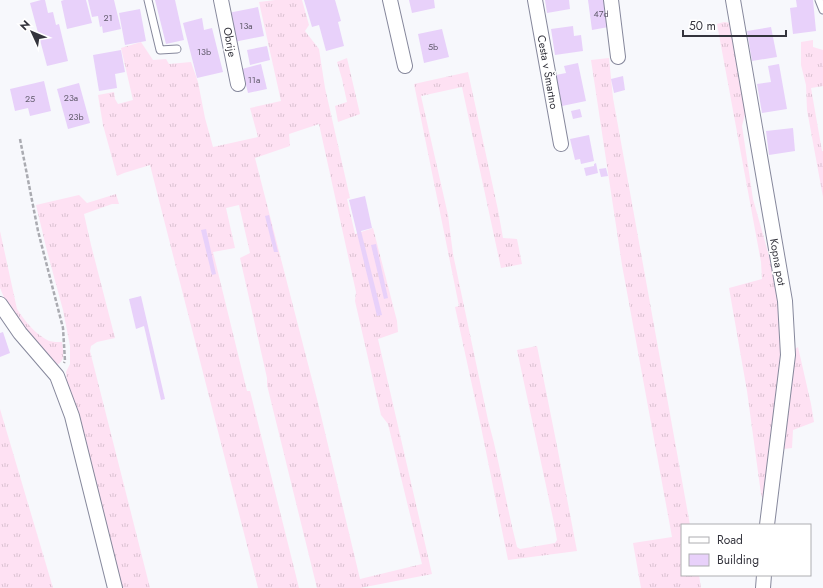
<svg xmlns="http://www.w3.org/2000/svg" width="823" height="588" font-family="Jost,sans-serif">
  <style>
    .grass { fill: url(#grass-tufts); fill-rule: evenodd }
    .building { fill: #e8d1fa }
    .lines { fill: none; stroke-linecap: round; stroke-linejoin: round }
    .lane-casing { stroke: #86889c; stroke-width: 9 }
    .street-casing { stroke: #86889c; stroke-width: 16 }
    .path { stroke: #aaabb1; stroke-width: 2.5; stroke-dasharray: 4 2; stroke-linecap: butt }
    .lane { stroke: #fff; stroke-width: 7 }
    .street { stroke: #fff; stroke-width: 14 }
    .labels { text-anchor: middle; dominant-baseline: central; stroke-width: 3; stroke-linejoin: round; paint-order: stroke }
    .number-label { font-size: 9px; fill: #615b6c }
    .street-label { font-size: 11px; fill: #34343d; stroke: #fff }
  </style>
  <defs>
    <pattern id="grass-tufts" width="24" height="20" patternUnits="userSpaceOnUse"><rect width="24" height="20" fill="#fee1f3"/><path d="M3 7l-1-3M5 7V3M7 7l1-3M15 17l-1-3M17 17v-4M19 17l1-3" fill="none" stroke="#dac2d1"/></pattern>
  </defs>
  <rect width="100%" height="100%" fill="#f7f8fc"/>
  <!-- grass -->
  <g class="grass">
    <path d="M275,0H302L309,25L305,31L319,49L325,88L350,198L347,199L355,234L373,228L397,321L398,332L378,339L432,574L360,588H317L267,385V378L240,258L250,253L239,205L226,208L235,248L213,252L247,391H250L299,588H258L150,165L124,173L117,176L103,125L98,95L114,92L115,99L118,104L133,100L121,48L141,42L153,60L166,59L169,64L191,62L198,82L205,118L213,147L258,137L250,108L281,101L259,2ZM319,124L356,292L355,301L381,415L388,424L422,564L360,579L317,399L255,158L290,146L289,134Z"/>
    <path d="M724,22L731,23L746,110L742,126L753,199L776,281L781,332V359L764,503L761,494L747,391L729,288L762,279L761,262L717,24Z"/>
    <path d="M813,40V47L823,50V86L811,88L822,151H823V197L807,110L806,85L801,65V42Z"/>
    <path d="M347,58L360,114L338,122L335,106L347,102L342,79L337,62Z"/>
    <path d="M609,58L613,98L690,525H682V575H699L701,588H641L633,543L672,537L622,265L591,60Z"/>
    <path d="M468,72L498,210L503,238L517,239L522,264L501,268L462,87L421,96L448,215L453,254L488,420C500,462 506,505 517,547L520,549L555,543L557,540L554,523L517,350L537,346L557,446L577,551L508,560L480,422L455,307L459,306L414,84Z"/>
    <path d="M116,194L119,204H112L84,214L91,245L115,338L97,342L91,346L90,351L150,588H121L67,384L66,372L70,364V346L63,310L47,251L36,205L79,195L87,203Z"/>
    <path d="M0,231L17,309C24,320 36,335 49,341C53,342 58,342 62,342C63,351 66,360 57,365L17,321L8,307L0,288Z"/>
    <path d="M798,347L811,404L814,422L793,430L792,448L784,449L792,351Z"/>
    <path d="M0,409L53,588H0Z"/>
  </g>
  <!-- building -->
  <g class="building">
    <path d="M41,0H45L48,13L53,12L56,25L59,24L68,61L47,66L30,3Z"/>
    <path d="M64,0H86L92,23L67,29L61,1Z"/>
    <path d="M88,0H114L121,29L103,33L102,26L100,27L98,16L92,17Z"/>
    <path d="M155,0H175L184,40L166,44Z"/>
    <path d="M304,0H335L341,21L338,22L344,46L326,51L319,25L312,27Z"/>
    <path d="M409,0H434L435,8L412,13Z"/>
    <path d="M545,0H569L570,9L547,13Z"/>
    <path d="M588,0H610L614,26L592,30Z"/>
    <path d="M796,0H813L816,31L793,34L790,8L797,7Z"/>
    <path d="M258,7L264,36L234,42L228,13Z"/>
    <path d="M140,9L146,41L125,45L119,13Z"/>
    <path d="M202,18L204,30L212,28L223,72L197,78L183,23Z"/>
    <path d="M573,26L574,36L581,35L583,51L555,55L551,29Z"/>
    <path d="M771,27L777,57L752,61L747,31Z"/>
    <path d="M442,29L449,57L424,63L418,34Z"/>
    <path d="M267,46L270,60L250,65L247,50Z"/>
    <path d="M121,50L125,72L115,74L117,88L99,91L93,55Z"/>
    <path d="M578,63L586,101L562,106L556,75L566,73L564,66Z"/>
    <path d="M261,64L267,89L248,93L242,69Z"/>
    <path d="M779,64L787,109L762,113L757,84L771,82L768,66Z"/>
    <path d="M623,76L625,90L614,93L611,79Z"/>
    <path d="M44,81L51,111L30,116L28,108L15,111L10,89Z"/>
    <path d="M79,83L90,123L68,129L57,89Z"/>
    <path d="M580,109L582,117L573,119L571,111Z"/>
    <path d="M793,128L795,151L769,155L766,131Z"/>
    <path d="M589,135L594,161L581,164L580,159L575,160L570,139Z"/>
    <path d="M596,163L598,173L586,176L584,168L594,166V164Z"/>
    <path d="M606,168L608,176L601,177L599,169Z"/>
    <path d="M365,196L372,228L361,231L382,315L377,316L349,200Z"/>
    <path d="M269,215L278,252H274L265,216Z"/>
    <path d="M206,229L216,274L212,275L201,230Z"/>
    <path d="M376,244L388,298L384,299L371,245Z"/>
    <path d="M141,296L165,399L161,400L144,326L136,329L129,299Z"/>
    <path d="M3,332L10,353L0,357V333Z"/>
  </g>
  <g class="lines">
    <defs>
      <g id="lane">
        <path d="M148,0L160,50L177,49"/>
        <path d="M819,0L823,10"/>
      </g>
      <g id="street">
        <path d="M221,0L238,84"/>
        <path d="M390,0L405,66"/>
        <path d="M535,0L561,144"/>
        <path d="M611,0L618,57"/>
        <path d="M733,0L785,301L788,355L767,525"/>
        <path d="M0,304L20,333L57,376L72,416L115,588"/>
        <path d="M763,588L764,575"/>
      </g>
    </defs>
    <!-- lane casing -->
    <use href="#lane" class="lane-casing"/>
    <!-- street casing -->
    <use href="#street" class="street-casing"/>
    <!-- path -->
    <path class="path" d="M20,139L38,231L63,328L65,361L64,363"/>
    <!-- lane -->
    <use href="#lane" class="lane"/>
    <!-- street -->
    <use href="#street" class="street"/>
  </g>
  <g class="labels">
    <!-- number labels -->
    <g class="number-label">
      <text x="601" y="13">47d</text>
      <text x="108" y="17">21</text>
      <text x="246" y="25">13a</text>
      <text x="433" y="46">5b</text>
      <text x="204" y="51">13b</text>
      <text x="254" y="79">11a</text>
      <text x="71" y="97">23a</text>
      <text x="30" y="98">25</text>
      <text x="76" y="116">23b</text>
    </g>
    <!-- street labels -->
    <g class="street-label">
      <text transform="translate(230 42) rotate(80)">Obrije</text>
      <text transform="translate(548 72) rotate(80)">Cesta v Šmartno</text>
      <text transform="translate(778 262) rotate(80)">Kopna pot</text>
    </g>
  </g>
  <!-- legend -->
  <rect x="681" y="524" width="130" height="52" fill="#ffffff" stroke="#aeaeb1"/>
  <rect x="689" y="537" width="20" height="6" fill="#ffffff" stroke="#aeaeb1"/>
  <text x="717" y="544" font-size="12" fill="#34343d">Road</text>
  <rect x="689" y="554" width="20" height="12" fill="#e8d1fa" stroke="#aeaeb1"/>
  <text x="717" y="564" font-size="12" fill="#34343d">Building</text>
  <!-- north arrow -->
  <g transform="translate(32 32) rotate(314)" stroke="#ffffff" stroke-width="3" paint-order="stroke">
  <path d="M0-3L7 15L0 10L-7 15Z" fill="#34343d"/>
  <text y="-6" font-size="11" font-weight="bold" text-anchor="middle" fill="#34343d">N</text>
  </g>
  <!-- scale -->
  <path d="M683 30v6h103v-6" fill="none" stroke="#34343d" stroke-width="2"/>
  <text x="689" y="30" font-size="12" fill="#34343d" stroke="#ffffff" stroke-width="3" paint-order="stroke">50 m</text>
</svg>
